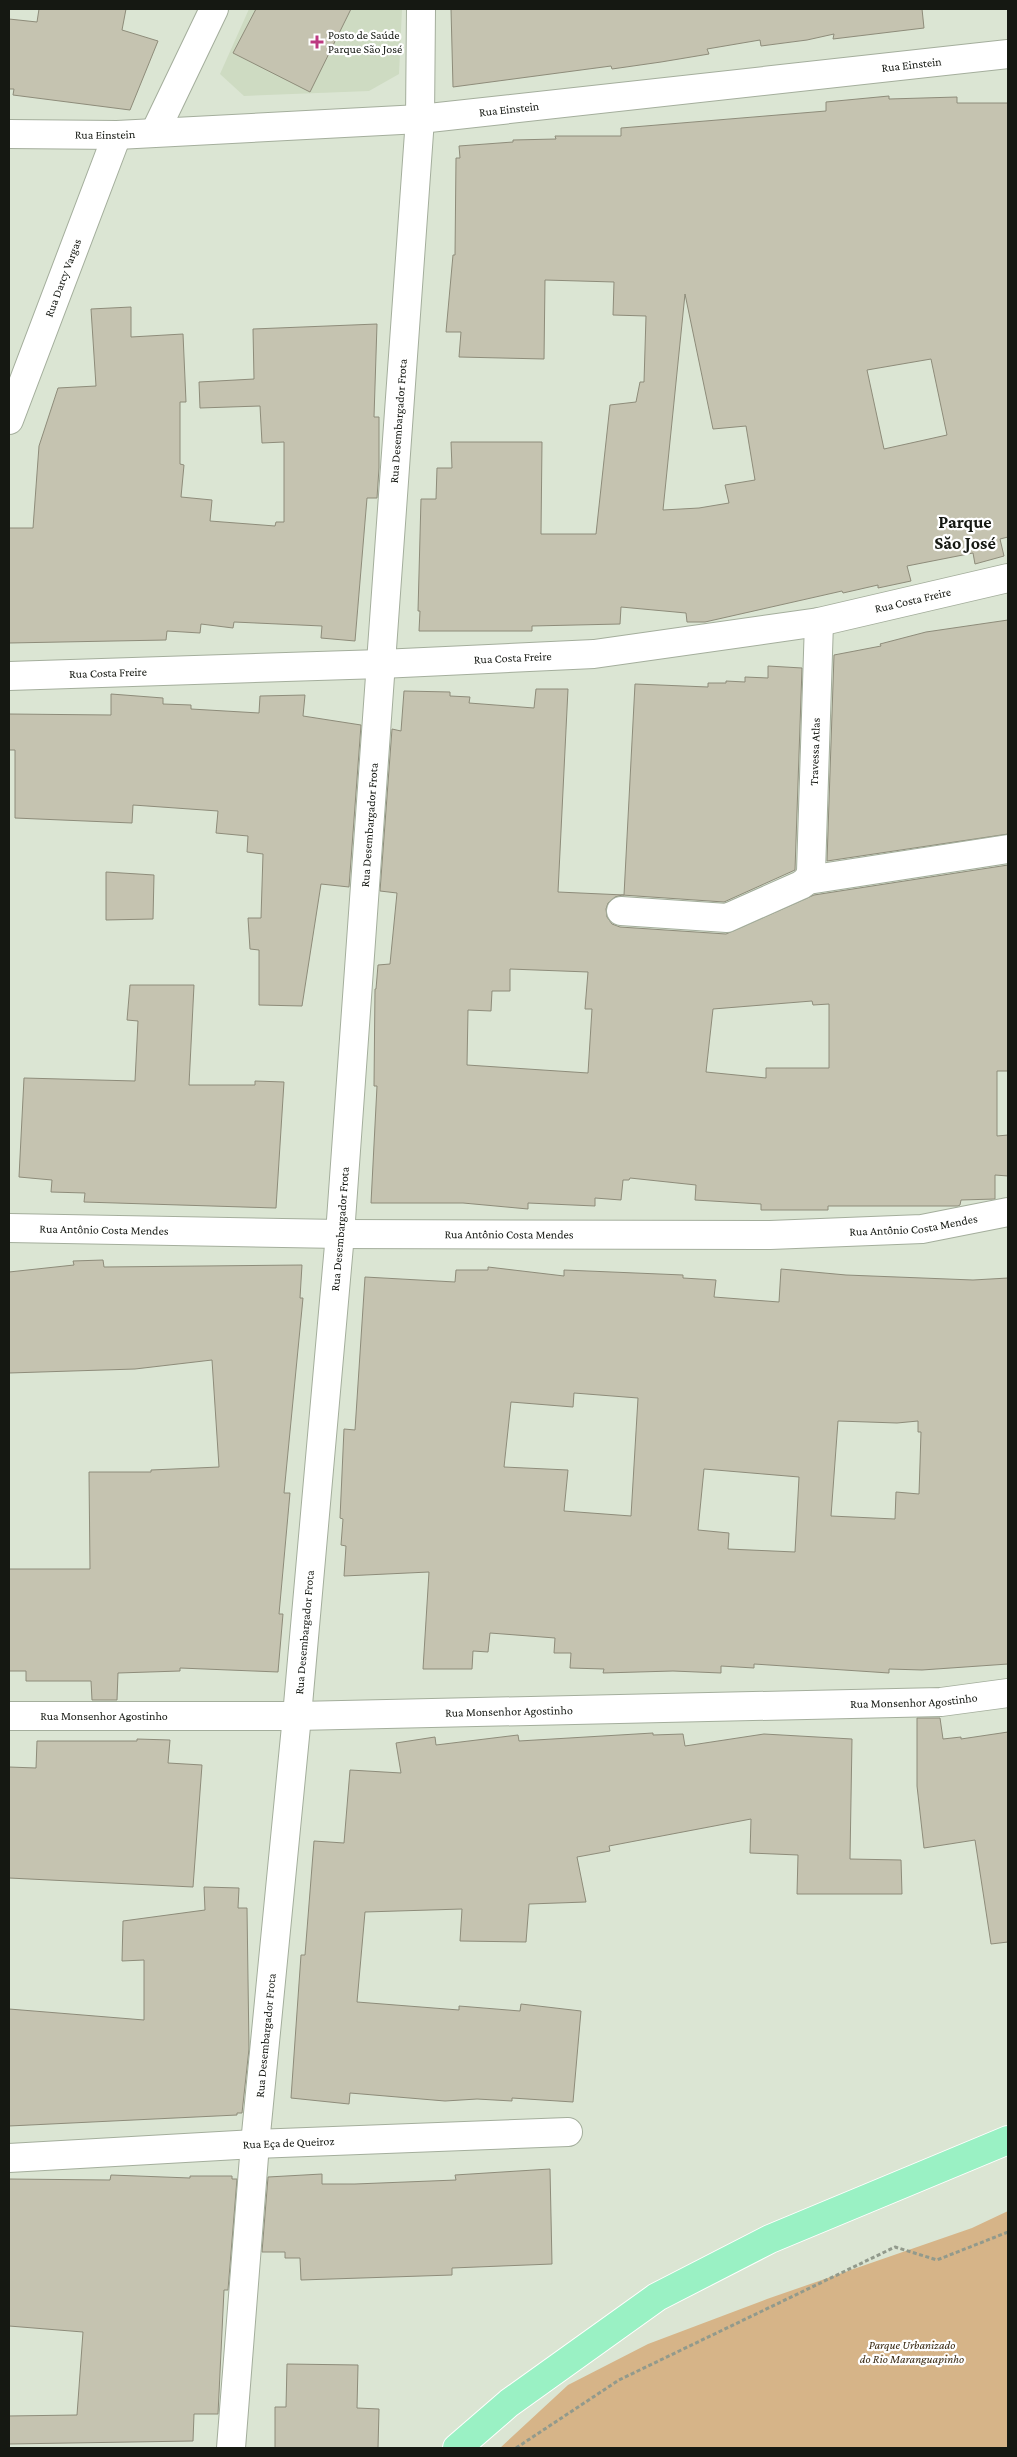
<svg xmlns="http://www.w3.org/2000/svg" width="1017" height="2457" font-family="'Crimson Pro',serif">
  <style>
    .built { fill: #cedbc2 }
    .green { fill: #d6b488 }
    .building { fill: #c5c3b0; stroke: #8e8c7a; fill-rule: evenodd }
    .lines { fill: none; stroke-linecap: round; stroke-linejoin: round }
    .minor-casing { stroke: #a4ae9c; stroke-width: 30 }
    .major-casing { stroke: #fff; stroke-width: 30 }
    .path { stroke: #929a8c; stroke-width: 3; stroke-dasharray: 4 2.5; stroke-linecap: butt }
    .minor { stroke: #fff; stroke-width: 28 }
    .major { stroke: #9af1c4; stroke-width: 28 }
    .poi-dot { fill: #bc3a81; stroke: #fff; stroke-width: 2 }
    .labels { text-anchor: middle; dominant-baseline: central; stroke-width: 4.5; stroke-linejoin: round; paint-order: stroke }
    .poi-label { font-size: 12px; fill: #151812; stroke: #fff; text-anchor: start }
    .street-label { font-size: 12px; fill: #151812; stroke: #fff }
    .park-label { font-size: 12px; font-style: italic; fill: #382811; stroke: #fff }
    .district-label { font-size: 18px; font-weight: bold; fill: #151812; stroke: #fff }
  </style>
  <rect width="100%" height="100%" fill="#dbe5d3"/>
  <!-- built -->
  <path class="built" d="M249,9H402L399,74L369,91L244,96L220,74Z"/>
  <!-- green -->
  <path class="green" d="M1008,2211V2448H500L568,2385L648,2344L767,2299L972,2228Z"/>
  <!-- building -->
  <g class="building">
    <path d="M39,9H126L122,30L158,41L130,110L13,95L14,89H9V19L37,22Z"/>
    <path d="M256,9H351L310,92L233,53Z"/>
    <path d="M451,9H922L924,28L833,39L834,34L807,40L761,46L760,40L707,49L709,54L661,62L612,69L611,66L453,87Z"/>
    <path d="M889,96V99L957,97V103H1008V537L1000,539L1004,556L975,564L973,553L907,566L911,581L878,588V585L843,593L842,591L705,622H687L686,613L621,607L620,624L532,626V631H419L420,611H418L421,499H436L437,468H452L451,442H542L541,534H596L610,405L636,402L640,382H644L646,316L613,315L614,282L545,280L544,359L459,357L461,332H446L453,255H455L456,158H460L459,146L513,142V140L556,139L555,136H621V128L826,111V102ZM685,294L713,429L746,426L755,480L725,485L729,503L699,508L663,510ZM931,359L947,435L884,449L867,370Z"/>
    <path d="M131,307V337L183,334L186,402H180V464L184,465L181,497L212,500L210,521L275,526L276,522H284V442L262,443L260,406L200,408L199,382L254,379L253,329L377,324L374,417H379V468L377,498H367L355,641L321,638L322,626L234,622L233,628L201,624L200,633L167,631L166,640L9,643V528H33L39,446L58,388L96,386L91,309Z"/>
    <path d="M1008,620V834L827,861L834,655L881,646L880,644L926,632Z"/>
    <path d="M768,666L802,668L795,870L724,902L622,895L615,897L608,903L606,909L607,917L612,924L620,927L726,934L814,895L1008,865V1071H997V1136L1008,1135V1176L995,1175V1199L961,1200L960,1205L958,1206H828V1210H761V1204L695,1200L696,1185L630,1178L629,1180H623L621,1200L595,1198V1206L528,1203V1209L463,1203H371L377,1086H374L375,989H376L378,965L390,964L397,893L380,891L392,729L401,731L404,691L450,692V696L470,697L469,703L534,708L536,689H568L558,892L624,895L635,684L708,687V683H726V681L745,682V677L768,678ZM510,969L588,972L585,1009H592L588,1073L467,1065L468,1010L491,1011L492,991H510ZM812,1001L813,1005L829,1004V1068H766V1078L706,1072L713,1009Z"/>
    <path d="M111,694L163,698V704L191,705V709L259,713L260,696L305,695L303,716L361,725L349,887L321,884L302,1006L259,1005V950L250,949L248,918H261L263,854L247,852L248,836L216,833L218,811L133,805L132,823L15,818V750H9V714L111,715Z"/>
    <path d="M106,872L154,875L153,919L106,920Z"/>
    <path d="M130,985H194L189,1085H255V1081L284,1082L276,1208L84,1202L85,1193L51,1192L52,1180L19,1177L24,1078L135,1081L138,1021L127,1020Z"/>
    <path d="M103,1260L104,1267L302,1265L300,1298H303L284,1493H290L279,1614H283L278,1672L180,1668V1671L118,1673L117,1700H92L91,1681H26V1671H9V1569H90L89,1472H151V1470L219,1467L212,1360L135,1369L9,1373V1272L74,1265L73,1261Z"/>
    <path d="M488,1267L564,1276V1270L683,1275V1278L716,1280L714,1297L779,1302L781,1269L846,1275L973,1280L1008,1278V1664L922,1670L889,1669V1673L754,1664V1668L721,1666V1673L673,1671L603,1673L604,1669L570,1668L571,1653H554L555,1638L490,1633L488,1652L473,1651L472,1669H423L429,1572L344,1576L346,1546L341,1545L343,1519L340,1518L344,1429L355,1430L365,1277L455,1282L456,1270H488ZM574,1393L638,1398L631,1516L564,1511L568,1470L504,1467L511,1402L573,1407ZM838,1421L897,1423L918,1421V1432H921L919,1494L896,1492L895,1519L831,1516ZM704,1469L799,1477L795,1552L728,1549L729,1533L698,1530Z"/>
    <path d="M917,1718H940L943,1739L961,1737V1739L1008,1732V1942L991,1944L975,1840L924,1848L917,1786Z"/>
    <path d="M653,1733V1735L683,1734L685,1746L764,1734L852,1739L850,1859L901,1860L902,1894H797L798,1855L750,1853L751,1819L609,1846L610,1851L577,1857L586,1902L529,1904L526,1942L460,1941L462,1909L365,1912L357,2002L459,2010V2006L520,2011L521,2004L581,2011L573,2102L512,2098V2101L477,2099L445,2101L350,2093L349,2104L291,2098L301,1955H305L314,1841L344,1843L350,1770L401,1773L396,1743L435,1737L436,1745L518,1735L519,1741Z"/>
    <path d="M137,1739L170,1740L168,1763L202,1765L193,1887L9,1878V1767L36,1768L37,1741H137Z"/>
    <path d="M204,1887L239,1888L238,1908H247L249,2049L242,2113H237V2115L9,2126V2009L144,2020V1960L122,1961L123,1921L205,1910Z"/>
    <path d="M550,2169L552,2264L452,2268V2275L301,2280L300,2258H285V2252H262L268,2177L322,2174V2184H355L456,2180L455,2175Z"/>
    <path d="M111,2175L190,2178V2176H232V2179H237L228,2290H224L218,2414H194L193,2441L9,2444V2416L77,2415L83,2332L9,2326V2179L110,2180Z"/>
    <path d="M287,2364L358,2365L357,2408L379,2409L378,2448H275V2407H286Z"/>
  </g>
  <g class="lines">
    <defs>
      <g id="minor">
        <path d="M155,132L214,9"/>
        <path id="s1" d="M9,134L117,135L420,119L1008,54"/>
        <path id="s2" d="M9,420L117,135"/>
        <path id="s3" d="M9,676L381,664L594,654L819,622L1008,578"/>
        <path id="s4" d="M808,880L811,872L819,622"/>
        <path d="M621,911L727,918L801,885L808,880L1008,849"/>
        <path id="s5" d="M9,1228L340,1234L770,1235L922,1229L1008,1212"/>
        <path id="s6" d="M9,1716H297L941,1702L1008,1693"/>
        <path id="s7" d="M9,2158L255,2144L568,2132"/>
        <path id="s8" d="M231,2448L255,2144L297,1716L340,1234L420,119L421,9"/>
      </g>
      <path id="major" d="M457,2448L509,2403L657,2297L770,2239L1008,2140"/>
    </defs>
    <!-- minor casing -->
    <use href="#minor" class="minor-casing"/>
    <!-- major casing -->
    <use href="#major" class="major-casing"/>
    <!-- path -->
    <path class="path" d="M516,2448L619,2380L895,2247L937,2260L1008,2232"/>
    <!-- minor -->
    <use href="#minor" class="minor"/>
    <!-- major -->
    <use href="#major" class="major"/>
  </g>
  <!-- markers -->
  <path class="poi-dot" d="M314.5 34.5h5v5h5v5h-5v5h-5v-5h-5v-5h5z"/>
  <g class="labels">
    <!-- poi labels -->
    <g class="poi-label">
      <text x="328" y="35">Posto de Saúde<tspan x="328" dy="14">Parque São José</tspan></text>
    </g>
    <!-- street labels -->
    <g class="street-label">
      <text stroke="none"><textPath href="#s1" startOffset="906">Rua Einstein</textPath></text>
      <text stroke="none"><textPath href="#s1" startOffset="501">Rua Einstein</textPath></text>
      <text stroke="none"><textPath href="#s1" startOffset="96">Rua Einstein</textPath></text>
      <text stroke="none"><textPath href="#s2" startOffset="152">Rua Darcy Vargas</textPath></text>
      <text stroke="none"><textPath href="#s8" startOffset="2034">Rua Desembargador Frota</textPath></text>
      <text stroke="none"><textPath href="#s3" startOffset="909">Rua Costa Freire</textPath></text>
      <text stroke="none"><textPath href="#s3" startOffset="504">Rua Costa Freire</textPath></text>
      <text stroke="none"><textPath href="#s3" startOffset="99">Rua Costa Freire</textPath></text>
      <text stroke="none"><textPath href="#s4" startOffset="129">Travessa Atlas</textPath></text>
      <text stroke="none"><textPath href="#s8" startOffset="1629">Rua Desembargador Frota</textPath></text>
      <text stroke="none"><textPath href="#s5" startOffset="905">Rua Antônio Costa Mendes</textPath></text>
      <text stroke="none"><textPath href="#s8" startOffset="1224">Rua Desembargador Frota</textPath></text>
      <text stroke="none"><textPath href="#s5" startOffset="95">Rua Antônio Costa Mendes</textPath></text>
      <text stroke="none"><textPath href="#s5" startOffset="500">Rua Antônio Costa Mendes</textPath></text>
      <text stroke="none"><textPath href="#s8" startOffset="819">Rua Desembargador Frota</textPath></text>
      <text stroke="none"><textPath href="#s6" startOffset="905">Rua Monsenhor Agostinho</textPath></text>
      <text stroke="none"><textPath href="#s6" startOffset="500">Rua Monsenhor Agostinho</textPath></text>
      <text stroke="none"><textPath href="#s6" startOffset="95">Rua Monsenhor Agostinho</textPath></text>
      <text stroke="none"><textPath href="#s8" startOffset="414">Rua Desembargador Frota</textPath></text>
      <text stroke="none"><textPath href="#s7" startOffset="280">Rua Eça de Queiroz</textPath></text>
    </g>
    <!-- park labels -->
    <g class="park-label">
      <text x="912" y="2345">Parque Urbanizado<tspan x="912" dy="14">do Rio Maranguapinho</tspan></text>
    </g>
    <!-- district labels -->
    <g class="district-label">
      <text x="965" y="522">Parque<tspan x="965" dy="21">Săo José</tspan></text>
    </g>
  </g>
  <!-- border -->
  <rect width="1017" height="2457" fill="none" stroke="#151812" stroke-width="20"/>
</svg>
